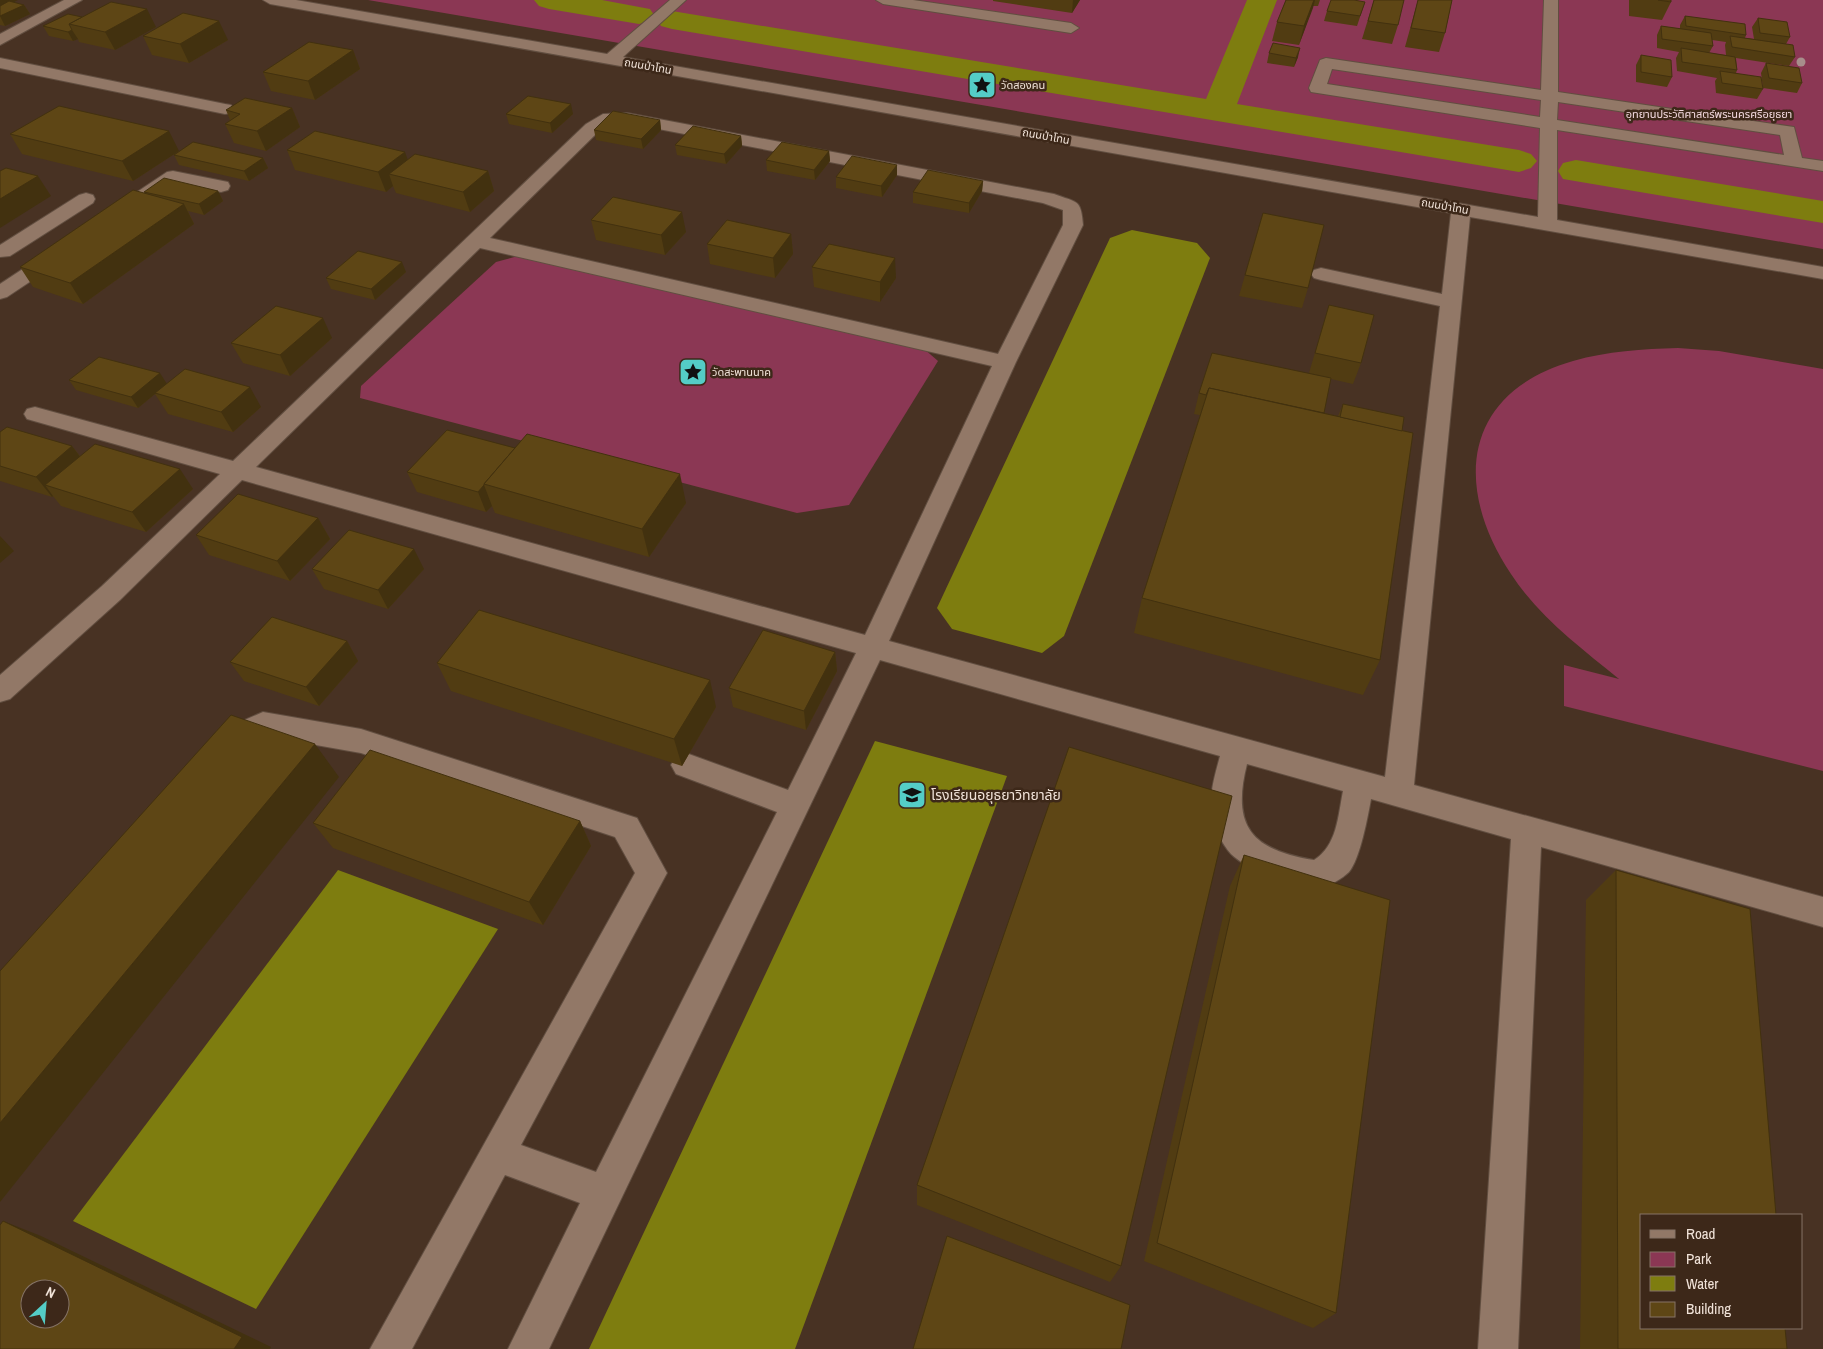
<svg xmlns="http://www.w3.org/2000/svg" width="1823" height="1349" font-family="'Archivo Narrow','Noto Sans Thai',sans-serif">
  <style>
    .green { fill: #8b3754 }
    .water { fill: #7e7d0f }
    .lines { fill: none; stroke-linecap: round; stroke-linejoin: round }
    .canal { fill: #7e7d0f; fill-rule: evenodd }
    .minor-casing { stroke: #614e40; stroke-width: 2 }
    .minor { fill: #927867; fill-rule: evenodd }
    .tree { fill: #a78e8b }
    .wall { fill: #513c12; fill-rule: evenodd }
    .shaded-wall { fill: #42310f }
    .building { fill: #5e4615; stroke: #42310f; fill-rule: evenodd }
    .labels { text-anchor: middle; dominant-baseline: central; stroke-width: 5; stroke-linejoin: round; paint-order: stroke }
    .far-street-label { font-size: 11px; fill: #f1e3d9; stroke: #3d2819 }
    .far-poi-label { font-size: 11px; fill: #f1e3d9; stroke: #3d2819; text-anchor: start }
    .far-park-label { font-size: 11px; fill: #f4dae0; stroke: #3d2819 }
    .poi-label { font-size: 14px; fill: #f1e3d9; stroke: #3d2819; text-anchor: start }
  </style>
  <rect width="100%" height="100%" fill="#483223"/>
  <!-- green -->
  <g class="green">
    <path d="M368,0H1823V249Z"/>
    <path d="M518,256L923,348L938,361L849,505L797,513L360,398L361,386L496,262Z"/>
    <path d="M1678,348L1719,351L1823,369V771L1564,706V665L1619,679C1580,647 1539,617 1511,574C1453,487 1462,393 1573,361C1608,351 1642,349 1678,348Z"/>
  </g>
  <!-- water -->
  <g class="water">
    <path d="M1132,230L1197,243L1210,258L1064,636L1042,653L952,629L937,608L1110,238Z"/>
    <path d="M875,741L1007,776L795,1349H589Z"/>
    <path d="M338,870L498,929L256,1309L73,1221Z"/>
  </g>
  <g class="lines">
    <!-- canal -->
    <g class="canal">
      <path d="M534,0H602L650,9L654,15L650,21L639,24L549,9L539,6Z"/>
      <path d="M1247,0H1277L1237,104L1519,150L1531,154L1537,161L1531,168L1519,172L672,29L661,26L657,20L661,14L672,11L1206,99Z"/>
      <path d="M1576,160L1823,201V223L1563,179L1558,171L1563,163Z"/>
    </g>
    <defs>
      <g id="minor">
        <path d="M64,0H82L0,45V34Z"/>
        <path d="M263,0H296L607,54L670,0H686L623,57L1538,217L1540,128L1311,92L1309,88L1320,60L1326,58L1541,90L1544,0H1558V92L1794,127L1802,158L1823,161V171L1557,130V220L1823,267V279L1470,217L1414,785L1823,897V927L1541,847L1518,1349H1478L1511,839L1371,799C1368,816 1360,859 1349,872C1343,878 1328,887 1319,889C1298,892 1246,869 1231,854C1222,844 1213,827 1212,813C1209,793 1215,775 1220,756L880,660L549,1349H508L580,1203L505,1175L412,1349H370L635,873L615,837L361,753L265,736L227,752L217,748L213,740L217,732L263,712L361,729L637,818L667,873L521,1145L596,1172L777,812L676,774L671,765L676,756L686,753L788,790L856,653L242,480L120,600L10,699L0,702V675L102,586L220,474L27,419L24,414L27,409L35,407L233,461L586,124L603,114L627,113L1054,194C1077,203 1081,198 1083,225L1016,362L889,641L1385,777L1440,306L1321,280L1314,278L1311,274L1314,270L1321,268L1442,294L1451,213L270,4ZM1332,69L1541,100L1540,117L1327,84ZM1558,102L1780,135L1784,155L1557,120ZM613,123H627L1043,203L1063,210V225L998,354L490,238L598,132ZM480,248L992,366L865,635L256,467ZM1247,764L1343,791C1338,816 1337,846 1314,860C1252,850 1231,827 1247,764Z"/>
        <path d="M876,0H913L1071,23L1079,28L1071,33L883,4Z"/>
        <path d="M0,58L225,104L231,105L234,109L231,113L225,114L0,68Z"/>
        <path d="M173,171L228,182L230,186L228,190L221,192L176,182L145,204H131L129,200L131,196L167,172Z"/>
        <path d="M86,193L93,195L95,199L93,203L10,256L0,257V245L79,195Z"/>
        <path d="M57,249L64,251L67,255L64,259L7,297L0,299V284L50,251Z"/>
      </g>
    </defs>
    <!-- minor casing -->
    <use href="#minor" class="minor-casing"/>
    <!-- minor -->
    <use href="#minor" class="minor"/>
  </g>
  <!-- trees -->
  <circle class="tree" cx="1801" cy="62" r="4.5"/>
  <!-- wall -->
  <g class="wall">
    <path d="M0,0L24,5L30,14L5,26L0,25Z"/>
    <path d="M993,0H1080L1072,13L993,1Z"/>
    <path d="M1286,0H1320L1318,6H1313L1299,45L1272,41L1277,22Z"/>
    <path d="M1374,0L1398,25L1392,44L1362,39Z"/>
    <path d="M1418,0H1452L1445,33L1439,52L1405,47Z"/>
    <path d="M1629,0H1671V2L1662,20L1629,16Z"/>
    <path d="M1365,2L1357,26L1324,21L1327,11Z"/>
    <path d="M1685,16L1746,35L1745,38L1754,39L1752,27L1758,18L1790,37L1786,44L1795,57L1789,66L1736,58L1737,70L1736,73L1763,89L1757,99L1716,93L1715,81L1717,78L1677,71L1676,58L1679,52L1657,48V35L1661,26L1680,29V25ZM1712,40L1726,42L1725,45L1726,55L1709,53L1713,46Z"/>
    <path d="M82,17L156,27L115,50L79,42L78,39L73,41L49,36L43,26Z"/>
    <path d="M143,36L228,40L189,63L152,55Z"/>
    <path d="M353,50L360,69L315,100L271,91L263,72Z"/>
    <path d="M1269,53L1298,57L1294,67L1267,63Z"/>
    <path d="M1641,55L1672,77L1667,87L1636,82V65Z"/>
    <path d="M1766,63L1802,83L1797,93L1763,88L1761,73Z"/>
    <path d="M292,108L300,127L266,151L234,143L225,124L230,120L226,110Z"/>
    <path d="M506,114H573L552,133L509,124Z"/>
    <path d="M660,120L661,130L643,149L596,140L594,130Z"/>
    <path d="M10,134L179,151L133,181L22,154Z"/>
    <path d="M741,136L742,146L726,164L677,155L675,145Z"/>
    <path d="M287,150L408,159L488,171L494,191L470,212L396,193L393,186L386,192L295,170Z"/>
    <path d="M829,151L830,161L815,180L767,171L766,160Z"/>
    <path d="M174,155L263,158L268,168L249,181L179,165Z"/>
    <path d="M897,165V175L882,197L836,188V177Z"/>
    <path d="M983,181L982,191L969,213L913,203V192Z"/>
    <path d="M218,191L223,201L204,215L188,211L194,224L83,304L33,287L20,267L145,193L144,192Z"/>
    <path d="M591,220L686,232L665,255L596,240Z"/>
    <path d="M791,234L793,254L775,278L710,264L707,244Z"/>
    <path d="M812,267L896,278L880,302L814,287Z"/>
    <path d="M406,272L375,300L331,289L326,278Z"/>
    <path d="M1245,275L1308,288L1302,308L1239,296Z"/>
    <path d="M1329,305L1361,363L1353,384L1331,379L1324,413L1338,416L1343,404L1402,431L1380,660L1363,695L1134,633L1142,598L1200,415L1194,414L1199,393L1309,373Z"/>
    <path d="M332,338L290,376L243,363L231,343Z"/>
    <path d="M69,380L261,407L233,432L168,414L155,394L138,408L76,390Z"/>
    <path d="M0,432L72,446L80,456L193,489L146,532L61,506L53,496L52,497L0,481Z"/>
    <path d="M407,472L686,503L649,557L495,513L492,506L486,512L417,492Z"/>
    <path d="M318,518L330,539L290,581L209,555L196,535Z"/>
    <path d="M312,569H424L388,609L324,589Z"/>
    <path d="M347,641L358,661L319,706L244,681L230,662Z"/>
    <path d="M835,652L837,671L806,730L733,707L729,688Z"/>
    <path d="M437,663L716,707L682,766L451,691Z"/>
    <path d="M580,821L591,846L543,925L333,848L313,823Z"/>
    <path d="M1244,855L1336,1313L1313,1328L1144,1261L1230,886Z"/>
    <path d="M1616,870L1787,1349H1580L1586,900Z"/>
    <path d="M917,1185L1121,1266L1110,1282L917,1205Z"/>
  </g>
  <!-- shaded-wall -->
  <g class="shaded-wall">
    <path d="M0,0H18L0,9Z"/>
    <path d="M1073,0H1080L1072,13Z"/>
    <path d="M1314,0H1315L1313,8L1299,45L1304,26Z"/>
    <path d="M24,5L30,14L5,26L0,16Z"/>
    <path d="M147,9L156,27L115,50L105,32Z"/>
    <path d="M219,21L228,40L189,63L180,44Z"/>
    <path d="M72,30L78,39L73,41L68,32Z"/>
    <path d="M1300,48L1298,57L1294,67L1296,58Z"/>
    <path d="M353,50L360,69L315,100L308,81Z"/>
    <path d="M571,104L573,114L552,133L550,123Z"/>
    <path d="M292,108L300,127L266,151L257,131Z"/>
    <path d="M660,120L661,130L643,149L641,139Z"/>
    <path d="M169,131L179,151L133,181L122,161Z"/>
    <path d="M741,136L742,146L726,164L724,154Z"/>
    <path d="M829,151L830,161L815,180L814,170Z"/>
    <path d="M405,152L412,172L389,174L393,186L386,192L378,172Z"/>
    <path d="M263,158L268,168L249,181L244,171Z"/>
    <path d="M897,165V175L882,197L881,186Z"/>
    <path d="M488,171L494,191L470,212L463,192Z"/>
    <path d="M38,176L51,196L0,228V199Z"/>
    <path d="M983,181L982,191L969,213V203Z"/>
    <path d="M218,191L223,201L204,215L199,204Z"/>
    <path d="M184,204L194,224L83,304L70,283Z"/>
    <path d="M682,212L686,232L665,255L661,235Z"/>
    <path d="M791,234L793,254L775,278L773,258Z"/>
    <path d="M895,258L896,278L880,302V282Z"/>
    <path d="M402,262L406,272L375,300L371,289Z"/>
    <path d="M323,318L332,338L290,376L280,355Z"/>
    <path d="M160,373L167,384L138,408L131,397Z"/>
    <path d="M250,387L261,407L233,432L221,412Z"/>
    <path d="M72,446L88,467L45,485L53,496L52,497L36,477Z"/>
    <path d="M180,469L193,489L146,532L132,512Z"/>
    <path d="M680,474L686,503L649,557L642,529Z"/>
    <path d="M484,485L492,506L486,512L478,492Z"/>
    <path d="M318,518L330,539L290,581L277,561Z"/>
    <path d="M0,536L14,551L0,563Z"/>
    <path d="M414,549L424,569L388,609L378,590Z"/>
    <path d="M347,641L358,661L319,706L306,687Z"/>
    <path d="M835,652L837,671L806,730L804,711Z"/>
    <path d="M710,680L716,707L682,766L674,739Z"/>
    <path d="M315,744L339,777L0,1202V1123Z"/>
    <path d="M580,821L591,846L543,925L529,902Z"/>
    <path d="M3,1221L41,1236L271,1347L270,1349H234Z"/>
  </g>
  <!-- building -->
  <g class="building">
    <path d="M1286,0H1314L1304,26L1277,22Z"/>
    <path d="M1331,0H1354L1365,2L1360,16L1327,11Z"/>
    <path d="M1374,0H1404L1398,25L1368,21Z"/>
    <path d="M1418,0H1452L1445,33L1411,28Z"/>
    <path d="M1658,0H1671V2Z"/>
    <path d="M9,1L24,5L0,16V6Z"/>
    <path d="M111,2L147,9L105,32L69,24Z"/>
    <path d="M183,13L219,21L180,44L143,36Z"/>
    <path d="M68,14L82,17L69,24L72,30L68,32L43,26Z"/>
    <path d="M1685,16L1745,24L1746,35L1686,26Z"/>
    <path d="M1758,18L1787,22L1790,37L1760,33Z"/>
    <path d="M1661,26L1711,33L1713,46L1662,39Z"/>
    <path d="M1730,36L1793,45L1795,57L1732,47Z"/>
    <path d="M309,42L353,50L308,81L263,72Z"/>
    <path d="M1273,43L1300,48L1296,58L1269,53Z"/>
    <path d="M1681,48L1735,57L1737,70L1682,62Z"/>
    <path d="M1641,55L1671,60L1672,77L1641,72Z"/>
    <path d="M1766,63L1799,68L1802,83L1769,78Z"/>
    <path d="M1720,71L1761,77L1763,89L1722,83Z"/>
    <path d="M528,96L571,104L550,123L506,114Z"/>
    <path d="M245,98L292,108L257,131L225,124L240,114L226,110Z"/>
    <path d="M59,106L169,131L122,161L10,134Z"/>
    <path d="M613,111L660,120L641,139L594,130Z"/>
    <path d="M693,126L741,136L724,154L675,145Z"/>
    <path d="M315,131L405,152L378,172L287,150Z"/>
    <path d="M193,142L263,158L244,171L174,155Z"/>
    <path d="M782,142L829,151L814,170L766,160Z"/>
    <path d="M415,154L488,171L463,192L389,174Z"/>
    <path d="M852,156L897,165L881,186L836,177Z"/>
    <path d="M6,168L38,176L0,199V171Z"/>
    <path d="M928,170L983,181L969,203L913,192Z"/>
    <path d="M164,178L218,191L199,204L144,192Z"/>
    <path d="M133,190L184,204L70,283L20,267Z"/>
    <path d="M613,197L682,212L661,235L591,220Z"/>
    <path d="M1263,213L1324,225L1308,288L1245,275Z"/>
    <path d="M727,220L791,234L773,258L707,244Z"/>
    <path d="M829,244L895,258L880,282L812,267Z"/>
    <path d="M358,251L402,262L371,289L326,278Z"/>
    <path d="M1329,305L1374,315L1361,363L1315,353Z"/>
    <path d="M276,306L323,318L280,355L231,343Z"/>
    <path d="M1212,353L1331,378L1324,413L1209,388L1206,395L1199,393Z"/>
    <path d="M99,357L160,373L131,397L69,380Z"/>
    <path d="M185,369L250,387L221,412L155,393Z"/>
    <path d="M1209,388L1413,433L1380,660L1142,598Z"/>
    <path d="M1343,404L1404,417L1402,431L1340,417Z"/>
    <path d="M7,427L72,446L36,477L0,466V432Z"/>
    <path d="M447,430L515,448L484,484V485L478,492L407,472Z"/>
    <path d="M527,434L680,474L642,529L484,484Z"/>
    <path d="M95,444L180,469L132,512L45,485Z"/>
    <path d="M238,494L318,518L277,561L196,535Z"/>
    <path d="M349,530L414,549L378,590L312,569Z"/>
    <path d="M479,610L710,680L674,739L437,663Z"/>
    <path d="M272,617L347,641L306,687L230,662Z"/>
    <path d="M763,630L835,652L804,711L729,688Z"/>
    <path d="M231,715L315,744L0,1123V971Z"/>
    <path d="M1069,747L1232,796L1121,1266L917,1185Z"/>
    <path d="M370,750L580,821L529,902L313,823Z"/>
    <path d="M1244,855L1390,900L1336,1313L1157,1243Z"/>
    <path d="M1616,870L1750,909L1776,1215H1642V1328H1785L1787,1349H1618Z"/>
    <path d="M3,1221L242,1337L234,1349H0V1225ZM30,1289H60V1319H30Z"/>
    <path d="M947,1236L1130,1305L1121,1349H913Z"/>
  </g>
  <!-- icons -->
  <defs>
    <symbol id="sight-square" viewBox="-11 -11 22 22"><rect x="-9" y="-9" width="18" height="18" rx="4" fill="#54cdc6" stroke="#3d2819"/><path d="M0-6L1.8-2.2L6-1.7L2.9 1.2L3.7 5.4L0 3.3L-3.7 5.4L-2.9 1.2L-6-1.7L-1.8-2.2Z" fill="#111"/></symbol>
    <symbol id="school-square" viewBox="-11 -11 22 22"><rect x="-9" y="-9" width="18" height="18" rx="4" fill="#54cdc6" stroke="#3d2819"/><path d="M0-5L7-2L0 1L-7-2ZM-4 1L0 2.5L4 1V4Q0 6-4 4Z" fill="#111"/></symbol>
  </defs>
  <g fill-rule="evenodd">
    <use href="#sight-square" x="966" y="69" width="32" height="32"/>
    <use href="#sight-square" x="677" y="356" width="32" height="32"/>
    <use href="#school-square" x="896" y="779" width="32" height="32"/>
  </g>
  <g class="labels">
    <!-- far-street labels -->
    <g class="far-street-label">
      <text transform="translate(648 66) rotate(10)">ถนนป่าโทน</text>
      <text transform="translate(1046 136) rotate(10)">ถนนป่าโทน</text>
      <text transform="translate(1445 206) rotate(10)">ถนนป่าโทน</text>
    </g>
    <!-- far-poi labels -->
    <g class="far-poi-label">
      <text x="1001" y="85">วัดสองคน</text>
      <text x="712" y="372">วัดสะพานนาค</text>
    </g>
    <!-- far-park labels -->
    <g class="far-park-label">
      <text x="1709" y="114">อุทยานประวัติศาสตร์พระนครศรีอยุธยา</text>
    </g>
    <!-- poi labels -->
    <g class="poi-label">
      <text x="931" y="795">โรงเรียนอยุธยาวิทยาลัย</text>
    </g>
  </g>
  <!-- legend -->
  <rect x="1640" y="1214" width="162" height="115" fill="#3d2819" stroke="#857366"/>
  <rect x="1650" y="1230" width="25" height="8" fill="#927867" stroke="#857366"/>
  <text x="1686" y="1239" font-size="15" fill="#f1e3d9">Road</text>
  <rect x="1650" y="1252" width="25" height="15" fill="#8b3754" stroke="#857366"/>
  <text x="1686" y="1264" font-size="15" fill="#f1e3d9">Park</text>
  <rect x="1650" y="1276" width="25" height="15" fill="#7e7d0f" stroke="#857366"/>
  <text x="1686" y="1289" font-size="15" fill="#f1e3d9">Water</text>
  <rect x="1650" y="1302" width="25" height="15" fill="#5e4615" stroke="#857366"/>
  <text x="1686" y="1314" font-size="15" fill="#f1e3d9">Building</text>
  <!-- north arrow -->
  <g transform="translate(45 1304) rotate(26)"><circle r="24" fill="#3d2819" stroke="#857366"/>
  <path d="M0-4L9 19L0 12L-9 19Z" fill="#54cdc6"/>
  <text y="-8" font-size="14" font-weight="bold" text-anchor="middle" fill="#f1e3d9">N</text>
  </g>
</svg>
